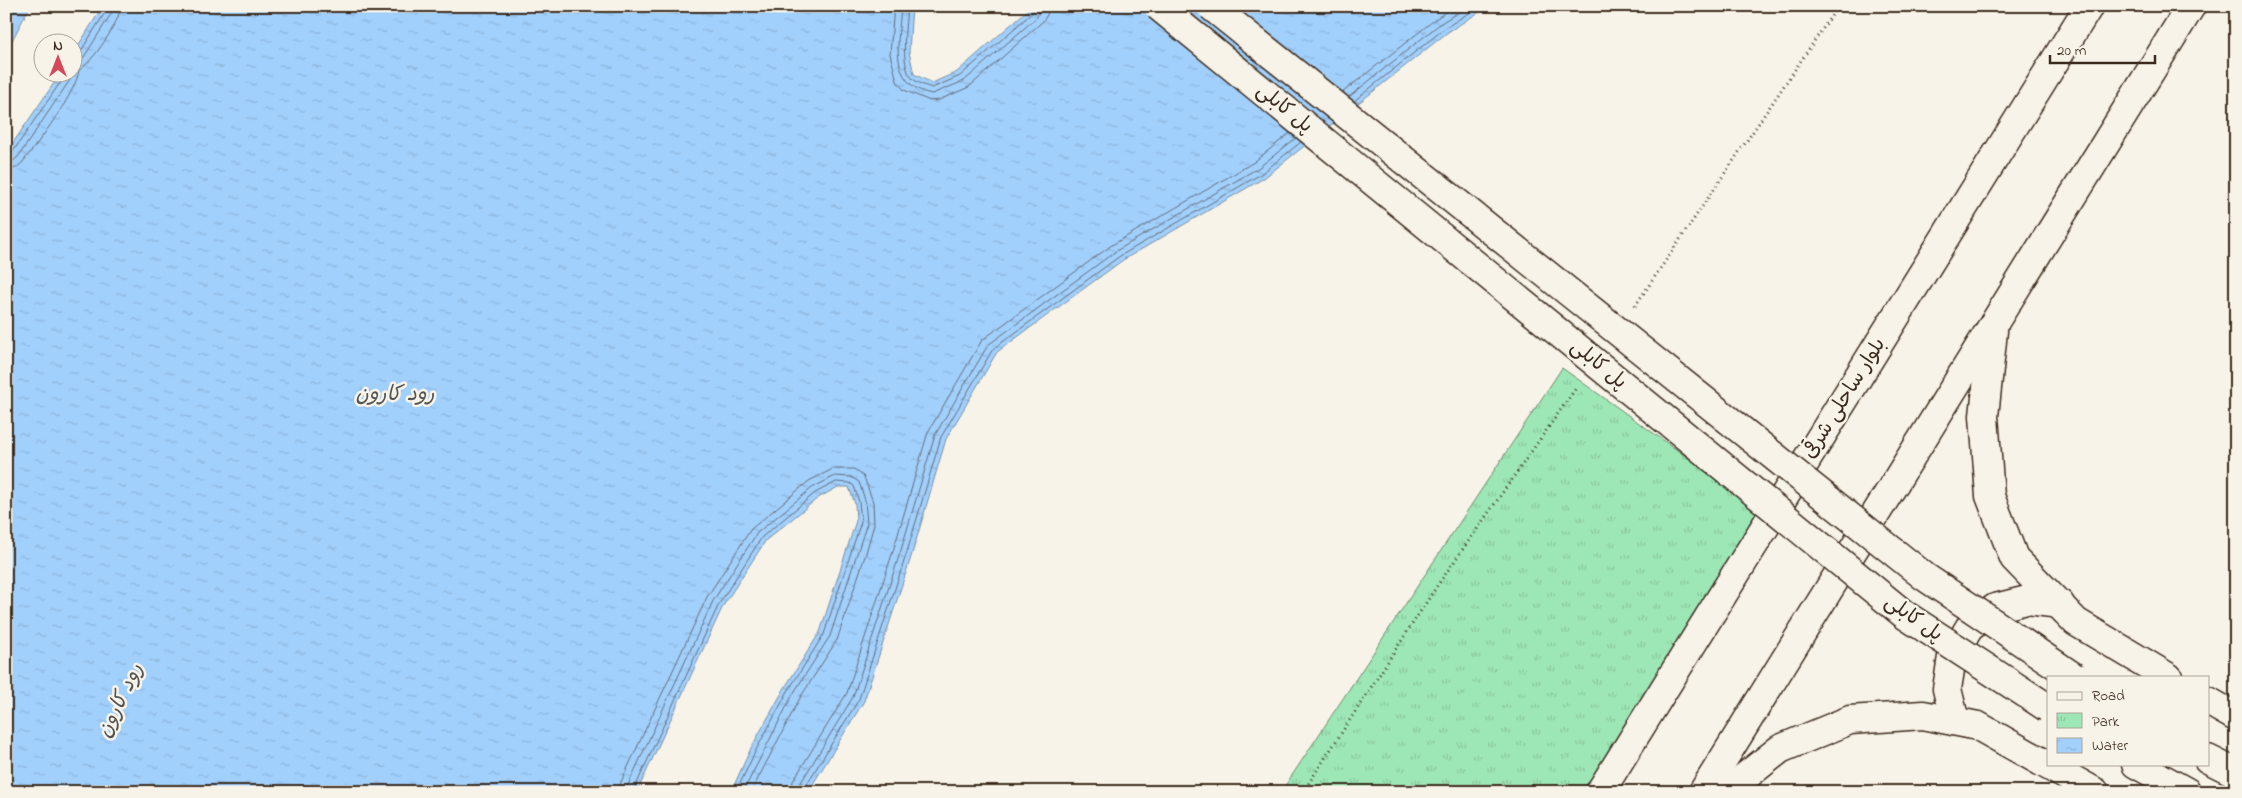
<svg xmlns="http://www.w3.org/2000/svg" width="2242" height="798" font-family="'Indie Flower','Playpen Sans Arabic',sans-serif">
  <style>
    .park { fill: url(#park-tufts); stroke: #6c886a }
    .water { fill: url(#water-ripples); stroke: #788ea4 }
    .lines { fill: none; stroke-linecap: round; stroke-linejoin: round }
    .shore { stroke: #646c77; stroke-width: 1 }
    .secondary-casing { stroke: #3b2a1e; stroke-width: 31 }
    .path { stroke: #3b2a1e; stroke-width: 3; stroke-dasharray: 1 4; stroke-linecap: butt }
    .secondary { stroke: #f7f3e8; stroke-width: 28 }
    .secondary-bridge-casing { stroke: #3b2a1e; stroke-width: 31; stroke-linecap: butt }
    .secondary-bridge { stroke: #f7f3e8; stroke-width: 28 }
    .labels { text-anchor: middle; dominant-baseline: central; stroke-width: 5; stroke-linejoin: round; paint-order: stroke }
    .street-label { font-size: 20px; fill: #3b2a1e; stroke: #f7f3e8 }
    .water-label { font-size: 21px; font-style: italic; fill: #545456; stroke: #f7f3e8 }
  </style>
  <defs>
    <pattern id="park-tufts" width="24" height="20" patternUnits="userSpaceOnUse" patternTransform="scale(1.25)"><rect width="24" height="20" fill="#9de7b6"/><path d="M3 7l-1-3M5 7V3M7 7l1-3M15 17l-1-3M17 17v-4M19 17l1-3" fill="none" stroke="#88c69c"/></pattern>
    <pattern id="water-ripples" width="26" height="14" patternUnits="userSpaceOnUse" patternTransform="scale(1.25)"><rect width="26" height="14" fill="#a1d0fd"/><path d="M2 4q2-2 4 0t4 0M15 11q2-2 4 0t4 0" fill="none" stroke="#8cb3d8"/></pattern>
  </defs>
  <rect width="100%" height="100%" fill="#f7f3e8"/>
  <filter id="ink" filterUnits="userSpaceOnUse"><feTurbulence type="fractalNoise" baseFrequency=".02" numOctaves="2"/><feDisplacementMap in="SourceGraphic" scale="10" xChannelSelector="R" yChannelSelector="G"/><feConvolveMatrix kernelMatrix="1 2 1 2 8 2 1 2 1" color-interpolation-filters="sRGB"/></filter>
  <g filter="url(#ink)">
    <!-- park -->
    <path class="park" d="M1562,368L1771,517L1601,792H1281Z"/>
    <!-- water -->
    <g class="water">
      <path d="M6,6H30L6,52Z"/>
      <path d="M103,6H912L909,52L914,74L932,83L957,72L1032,6H1489L1448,32L1264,178L1123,260L997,352L946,439L912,554L864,701L808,792H731L751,748L784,689L820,632L856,521L855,504L849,487H838L818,498L766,540L723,606L637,792H6V153L61,73L72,72L73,54Z"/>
    </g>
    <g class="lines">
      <!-- shore -->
      <g class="shore">
        <path d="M894,6L890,54L897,81L904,90L930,101L939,100L969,87L1043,21L1047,15L1049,6"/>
        <path d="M901,6C899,40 887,85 932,94L964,81L1037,17L1041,6"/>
        <path d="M907,6C906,23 900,64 911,77C915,82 926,86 932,88L960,76L1033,12L1035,6"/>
        <path d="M72,56L79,54L106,11L107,6"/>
        <path d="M72,62L79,61L84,57L111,14L113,6"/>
        <path d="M1343,92L1437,18L1454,6"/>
        <path d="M1349,97L1441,23L1468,6"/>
        <path d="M1354,101L1445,28L1480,6"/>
        <path d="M6,155L12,153L64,77L65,72"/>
        <path d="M6,162L13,161L18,157L70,80L71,72"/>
        <path d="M6,169L16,168L22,163C37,144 77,92 79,70C92,63 120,22 121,6"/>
        <path d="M619,792L621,782L707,597L751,529L809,481L833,469H854L864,477L873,502L874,524L866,553L837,640L800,698L751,792"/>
        <path d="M626,792L628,785L713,601L757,533L812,488L835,476L851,477L859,482L865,500L867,523L830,636L793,694L743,792"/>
        <path d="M633,792L719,604L762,537L815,493L836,482L850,483L854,486L859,502L861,522L824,634L788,691L756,750L736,792"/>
        <path d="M791,792L793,781L847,693L894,548L928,432L982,340L1112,245L1254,162L1290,133"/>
        <path d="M798,792L800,784L853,697L901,550L935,435L988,345L1116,251L1258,168L1296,138"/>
        <path d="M804,792L805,787L859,699L907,552L941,437L993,349L1120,256L1261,174L1301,142"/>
      </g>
      <defs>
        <g id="secondary">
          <path d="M1993,331L1984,416L1990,496L2014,558L2076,622L2168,677"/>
          <path d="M2208,701L2236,717"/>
          <path d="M1955,721L1947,689L1952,657L1969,628L1995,608L2027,600L2060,604"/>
          <path d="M2208,759L2236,773"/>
          <path d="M2136,764L2187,792"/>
          <path d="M1600,792L2089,6"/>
          <path d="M1703,792L2191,6"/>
          <path d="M1726,792L1780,749L1850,720L1923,715L1978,726L2095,792"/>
        </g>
      </defs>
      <!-- secondary casing -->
      <use href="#secondary" class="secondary-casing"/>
      <!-- path -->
      <g class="path">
        <path d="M1635,306L1838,6"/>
        <path d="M1303,792L1437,586L1576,388"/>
      </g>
      <!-- secondary -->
      <use href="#secondary" class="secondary"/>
      <defs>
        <g id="secondary-bridge">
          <path d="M1158,6L1905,615L2048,708"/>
          <path d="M1211,6L1925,577L2074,677"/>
        </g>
      </defs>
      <!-- secondary-bridge casing -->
      <use href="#secondary-bridge" class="secondary-bridge-casing"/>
      <!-- secondary-bridge -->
      <use href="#secondary-bridge" class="secondary-bridge"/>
    </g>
  </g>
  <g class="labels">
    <!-- street labels -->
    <g class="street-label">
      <text transform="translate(1284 109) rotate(39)">پل کابلی</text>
      <text transform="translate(1598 365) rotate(39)">پل کابلی</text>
      <text transform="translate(1845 399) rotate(-58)">بلوار ساحلی شرقی</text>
      <text transform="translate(1913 619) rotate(35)">پل کابلی</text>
    </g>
    <!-- water labels -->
    <g class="water-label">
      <text x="395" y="395">رود کارون</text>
      <text transform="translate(121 701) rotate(-64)">رود کارون</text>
    </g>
  </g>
  <!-- margin -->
  <rect width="2242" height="798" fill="none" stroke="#f7f3e8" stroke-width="25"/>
  <rect x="12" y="12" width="2217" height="773" fill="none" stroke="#3b2a1e" stroke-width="2" filter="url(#ink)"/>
  <!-- legend -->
  <rect x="2047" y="676" width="162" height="90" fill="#f7f3e8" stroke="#aca397"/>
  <rect x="2057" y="692" width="25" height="8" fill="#f7f3e8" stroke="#aca397"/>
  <text x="2092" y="700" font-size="15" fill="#3b2a1e">Road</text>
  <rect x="2057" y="713" width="25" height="15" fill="url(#park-tufts)" stroke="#aca397"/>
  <text x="2092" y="726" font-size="15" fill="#3b2a1e">Park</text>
  <rect x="2057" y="738" width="25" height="15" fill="url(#water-ripples)" stroke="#aca397"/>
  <text x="2092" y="750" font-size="15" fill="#3b2a1e">Water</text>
  <!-- north arrow -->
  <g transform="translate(58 58)"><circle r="24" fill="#f7f3e8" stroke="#aca397"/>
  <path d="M0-4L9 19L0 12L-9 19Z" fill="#d1495b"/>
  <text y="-8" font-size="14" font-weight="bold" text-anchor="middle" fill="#3b2a1e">N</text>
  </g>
  <!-- scale -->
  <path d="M2050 55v8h105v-8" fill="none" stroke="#3b2a1e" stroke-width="2.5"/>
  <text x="2057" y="55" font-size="15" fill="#3b2a1e" stroke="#f7f3e8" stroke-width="4" paint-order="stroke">20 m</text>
</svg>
